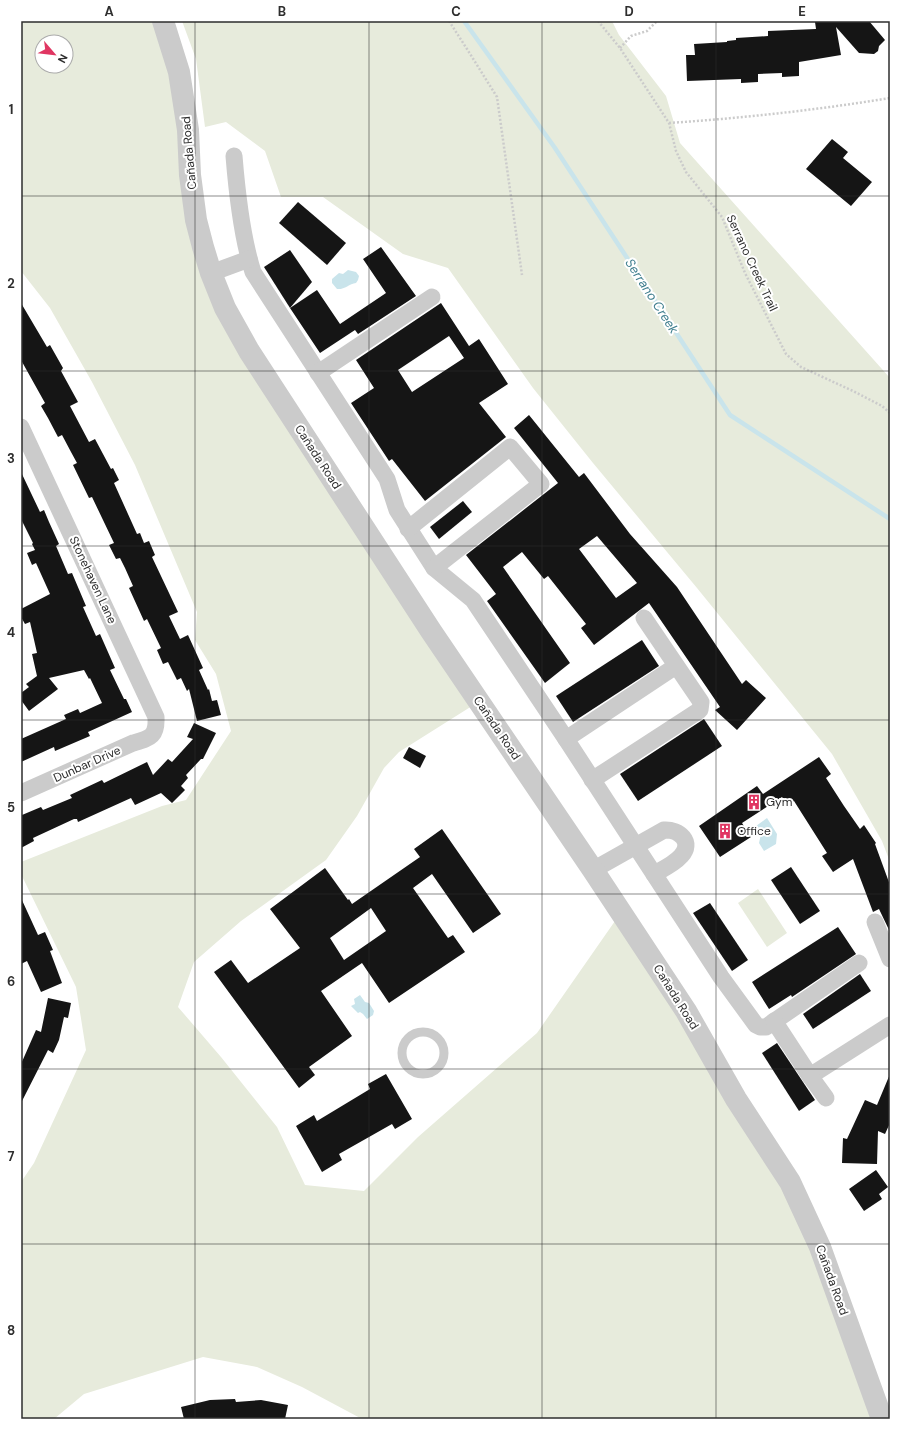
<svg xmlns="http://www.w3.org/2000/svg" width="911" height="1440" font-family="'DM Sans',sans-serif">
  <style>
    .green { fill: #e7ebdc; fill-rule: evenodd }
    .water { fill: #c9e4eb }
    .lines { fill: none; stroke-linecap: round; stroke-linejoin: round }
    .stream { stroke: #c9e4eb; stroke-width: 4.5 }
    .building { fill: #151515; fill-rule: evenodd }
    .path { stroke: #cbcbcb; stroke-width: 2.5; stroke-dasharray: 2 2; stroke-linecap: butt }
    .service { stroke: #cbcbcb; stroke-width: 9 }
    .minor { stroke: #cbcbcb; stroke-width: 17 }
    .tertiary { stroke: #cbcbcb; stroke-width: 22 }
    .grid { fill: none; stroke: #2e2e2e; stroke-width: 1; stroke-opacity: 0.55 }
    .labels { text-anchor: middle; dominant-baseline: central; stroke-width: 4; stroke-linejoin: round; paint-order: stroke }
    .street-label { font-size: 12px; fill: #2e2e2e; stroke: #fff }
    .poi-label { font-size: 12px; fill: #2e2e2e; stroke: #fff; text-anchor: start }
    .water-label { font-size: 13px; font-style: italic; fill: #3f7e8e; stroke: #fff }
    .neatline { fill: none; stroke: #2e2e2e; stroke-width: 1.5 }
    .grid-label { font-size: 13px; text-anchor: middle; font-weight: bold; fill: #2e2e2e }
  </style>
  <rect width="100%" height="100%" fill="#fff"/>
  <!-- green -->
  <g class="green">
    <path d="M21,21H152L163,48L177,109L190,235L472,706L399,752L384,768L357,816L326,860L241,921L194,962L178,1007L221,1057L277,1127L305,1185L364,1191L418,1137L537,1033L615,921L659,983L789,1200L807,1241L871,1419H362L302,1387L257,1367L203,1357L84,1394L54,1419H21V1182L34,1163L86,1050L76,987L21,874V862L162,806L186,800L231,731L216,674L195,640L197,612L135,465L92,382L50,308L21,271ZM42,42H66V66H42Z"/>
    <path d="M182,21H612L619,35L666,96L680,143L890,378V862L882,841L832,754L697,588L593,463L533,388L448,268L403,254L323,197H281L265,151L226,122L205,127L196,59Z"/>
    <path d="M758,889L787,933L767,947L738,903Z"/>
  </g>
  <!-- water -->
  <g class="water">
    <path d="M348,270L356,272L359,276L358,280L356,283C349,284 344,290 337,289L332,283V279L339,273L343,274Z"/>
    <path d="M767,818L777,834L776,844L764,851L759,843L761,834L756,826Z"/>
    <path d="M360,995L365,1002L369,1003L374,1011L373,1015L367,1019L363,1014L360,1012L358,1013L351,1006L355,1004L354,999Z"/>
  </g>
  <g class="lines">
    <!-- stream -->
    <path class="stream" d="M464,21L555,148L730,415L890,519"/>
  </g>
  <!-- building -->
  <g class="building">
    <path d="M822,21H869L885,40L879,46L878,51L874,54L859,53L836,27L841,55L799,62V76L782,77V73L758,74V82L741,83V79L687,81L686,55H695L694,44L727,42V41L736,40V38L768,36V31L816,29L815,22Z"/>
    <path d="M832,139L848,152L843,158L872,182L851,206L806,169Z"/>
    <path d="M298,202L346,243L327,265L279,223Z"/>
    <path d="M381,247L416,296L358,334L355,330L320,353L290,308L317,290L340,324L386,293L363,259Z"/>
    <path d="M290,250L312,282L290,308L264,267Z"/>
    <path d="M21,303L47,347L50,345L63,368L61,371L78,402L70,406L89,442L95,439L111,469L113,468L119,480L114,483L137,534L140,533L144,543L149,541L155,555L152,557L178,612L169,616L180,639L188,635L203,668L199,670L208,690L209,689L212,701L217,700L221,715L197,721L189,689L187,691L181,678L177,680L168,662L163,664L157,650L161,648L147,619L144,621L129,588L133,586L125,568L120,558L116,559L109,545L114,543L92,497L89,498L73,465L77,463L71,452L62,435L58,437L48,418L41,406L45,403L21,360Z"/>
    <path d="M441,303L469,346L479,339L508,384L479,403L506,437L425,501L392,459L389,461L351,403L374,388L356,360ZM449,336L464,358L412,392L398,370Z"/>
    <path d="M529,415L579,477L584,473L630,534L677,587L742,684L746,680L766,698L737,730L715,710L720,707L649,603L594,645L581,628L586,624L548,576L544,579L522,552L503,567L570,663L545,683L487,601L496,594L466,555L558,483L514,428ZM597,536L637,583L616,598L579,549Z"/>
    <path d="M21,472L40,512L44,510L49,522L59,544L56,546L68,574L72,573L86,606L83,607L96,636L100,634L115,668L110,670L124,699H126L132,712L88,732L90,736L55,751L54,747L21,762V739L66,719L64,715L78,709L80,713L102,703L90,678L89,679L84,670L49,678L58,689L29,711L21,700V693L29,687L26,684L37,676L32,654L37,653L30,622L25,624L21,617V609L50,594L36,563L32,565L27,553L35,550L32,544L33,543L21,519Z"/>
    <path d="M463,501L472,512L439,539L430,527Z"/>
    <path d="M642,640L659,666L573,722L556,696Z"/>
    <path d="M704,719L722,746L638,801L620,774Z"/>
    <path d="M194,723L216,733L203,759H201L186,775L188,778L181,786L185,790L172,803L161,793L135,805L131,798L78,822L77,819H74L33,838L34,841L21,848V813L22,815L41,807L43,810L72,798L70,795L102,780L104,783L147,762L153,775L168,759L172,762L193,739L187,737Z"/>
    <path d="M409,747L426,756L420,768L403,758Z"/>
    <path d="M819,757L831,774L826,778L844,806L860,829L864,825L876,843L875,844L890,885V932L879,909L873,912L853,859L833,872L822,856L827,853L794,801L788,805L782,797L742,823L751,837L720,857L699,826L757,786L763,794Z"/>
    <path d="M442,829L501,914L473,933L432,874L413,888L448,938L453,935L465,952L389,1003L362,963L321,991L352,1036L309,1067L315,1075L299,1088L214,972L231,960L248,983L300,948L270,909L325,868L348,900L349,899L352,904L420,857L414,849ZM371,908L386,931L344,960L330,938Z"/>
    <path d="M791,867L820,911L800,924L771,880Z"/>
    <path d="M21,898L38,935L45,932L53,950L50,951L62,983L41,992L27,961L21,964Z"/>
    <path d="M710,903L748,960L732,971L693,913Z"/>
    <path d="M838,927L856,954L792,997L791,995L769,1009L752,982Z"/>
    <path d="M860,974L871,991L813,1029L803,1014Z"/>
    <path d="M48,998L71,1003L68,1018L64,1017L59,1040L53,1053L48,1050L21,1103V1064L36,1030L41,1032Z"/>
    <path d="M777,1043L815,1100L799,1111L762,1053Z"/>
    <path d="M386,1074L412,1119L395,1129L392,1124L339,1154L342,1160L322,1172L296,1126L314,1115L317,1121L370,1089L368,1084Z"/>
    <path d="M890,1074V1123L885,1134L878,1131L877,1164L842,1163L843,1138L847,1139L865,1100L877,1105Z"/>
    <path d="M876,1170L888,1187L879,1194L882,1199L864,1211L849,1189Z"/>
    <path d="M235,1399L236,1402L261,1400L288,1405L285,1419H184L181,1407L210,1400Z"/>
  </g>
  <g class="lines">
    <!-- path -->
    <g class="path">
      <path d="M449,21L467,49L497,97L522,275"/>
      <path d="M598,21L620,48L669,123L676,151L686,172L722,217L745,273L786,354L801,367L853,391L882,406L890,413"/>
      <path d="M620,48L631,36L647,31L657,21"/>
      <path d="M669,123C743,118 817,110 890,98"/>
    </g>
    <!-- service -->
    <circle class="service" cx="423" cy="1053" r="21"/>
    <!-- minor -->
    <g class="minor">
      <path d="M234,156C237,193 242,238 253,272L387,479L397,510L434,568L473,600L566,739L721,977L756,1025L760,1027H766L859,963"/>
      <path d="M211,273L249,259"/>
      <path d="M318,373L432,297"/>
      <path d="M21,427L156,717C157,737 150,738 133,743L21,793"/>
      <path d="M408,529L510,447L541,484L434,568"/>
      <path d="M566,739L676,666"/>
      <path d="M592,780L700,710L701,702L644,618"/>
      <path d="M593,870L664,830C679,829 694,842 681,856C674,864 663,869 654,874"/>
      <path d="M875,922L890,959"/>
      <path d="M774,1021L810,1076L890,1025"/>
      <path d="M810,1076L826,1098"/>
    </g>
    <!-- tertiary -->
    <path class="tertiary" d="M163,21L179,72L188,130L190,175L196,220L203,247L211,273L225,308L249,351L431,631L593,870L686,1011L736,1099L790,1182L820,1247L882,1419"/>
  </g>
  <!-- grid -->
  <path class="grid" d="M195,21V1419M369,21V1419M542,21V1419M716,21V1419M21,196H890M21,371H890M21,546H890M21,720H890M21,894H890M21,1069H890M21,1244H890"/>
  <!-- icons -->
  <defs>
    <symbol id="building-bare" viewBox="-9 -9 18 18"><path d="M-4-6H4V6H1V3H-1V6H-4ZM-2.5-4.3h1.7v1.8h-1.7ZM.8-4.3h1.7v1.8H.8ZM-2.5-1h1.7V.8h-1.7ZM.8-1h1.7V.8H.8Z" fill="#e03662" stroke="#fff" stroke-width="2.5" paint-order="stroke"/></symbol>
  </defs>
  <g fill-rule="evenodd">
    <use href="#building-bare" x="743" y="791" width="22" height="22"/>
    <use href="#building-bare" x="714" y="820" width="22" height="22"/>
  </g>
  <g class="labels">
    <!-- street labels -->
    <g class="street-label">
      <text transform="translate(189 153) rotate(-95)">Cañada Road</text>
      <text transform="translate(752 263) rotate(65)">Serrano Creek Trail</text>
      <text transform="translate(318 457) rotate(57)">Cañada Road</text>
      <text transform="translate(93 580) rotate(65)">Stonehaven Lane</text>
      <text transform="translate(497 728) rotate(56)">Cañada Road</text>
      <text transform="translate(87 764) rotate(-24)">Dunbar Drive</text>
      <text transform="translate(676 997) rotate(58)">Cañada Road</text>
      <text transform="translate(832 1280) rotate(70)">Cañada Road</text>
    </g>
    <!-- poi labels -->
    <g class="poi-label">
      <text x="766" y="802">Gym</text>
      <text x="737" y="831">Office</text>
    </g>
    <!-- water labels -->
    <g class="water-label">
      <text transform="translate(652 296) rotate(57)">Serrano Creek</text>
    </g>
  </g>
  <!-- border -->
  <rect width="911" height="1440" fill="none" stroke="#ffffff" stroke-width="44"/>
  <!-- north arrow -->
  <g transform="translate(54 54) rotate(118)"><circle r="19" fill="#ffffff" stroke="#ababab"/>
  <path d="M0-3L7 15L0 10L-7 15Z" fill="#e03662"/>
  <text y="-6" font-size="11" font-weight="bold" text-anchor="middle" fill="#2e2e2e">N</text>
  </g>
  <rect x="22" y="22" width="867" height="1396" class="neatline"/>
  <g class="grid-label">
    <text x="109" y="16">A</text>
    <text x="282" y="16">B</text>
    <text x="456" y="16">C</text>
    <text x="629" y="16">D</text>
    <text x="802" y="16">E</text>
    <text x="11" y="114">1</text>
    <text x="11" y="288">2</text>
    <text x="11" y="463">3</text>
    <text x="11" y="637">4</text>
    <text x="11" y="812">5</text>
    <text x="11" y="986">6</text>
    <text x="11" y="1161">7</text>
    <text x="11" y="1335">8</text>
  </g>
</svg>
